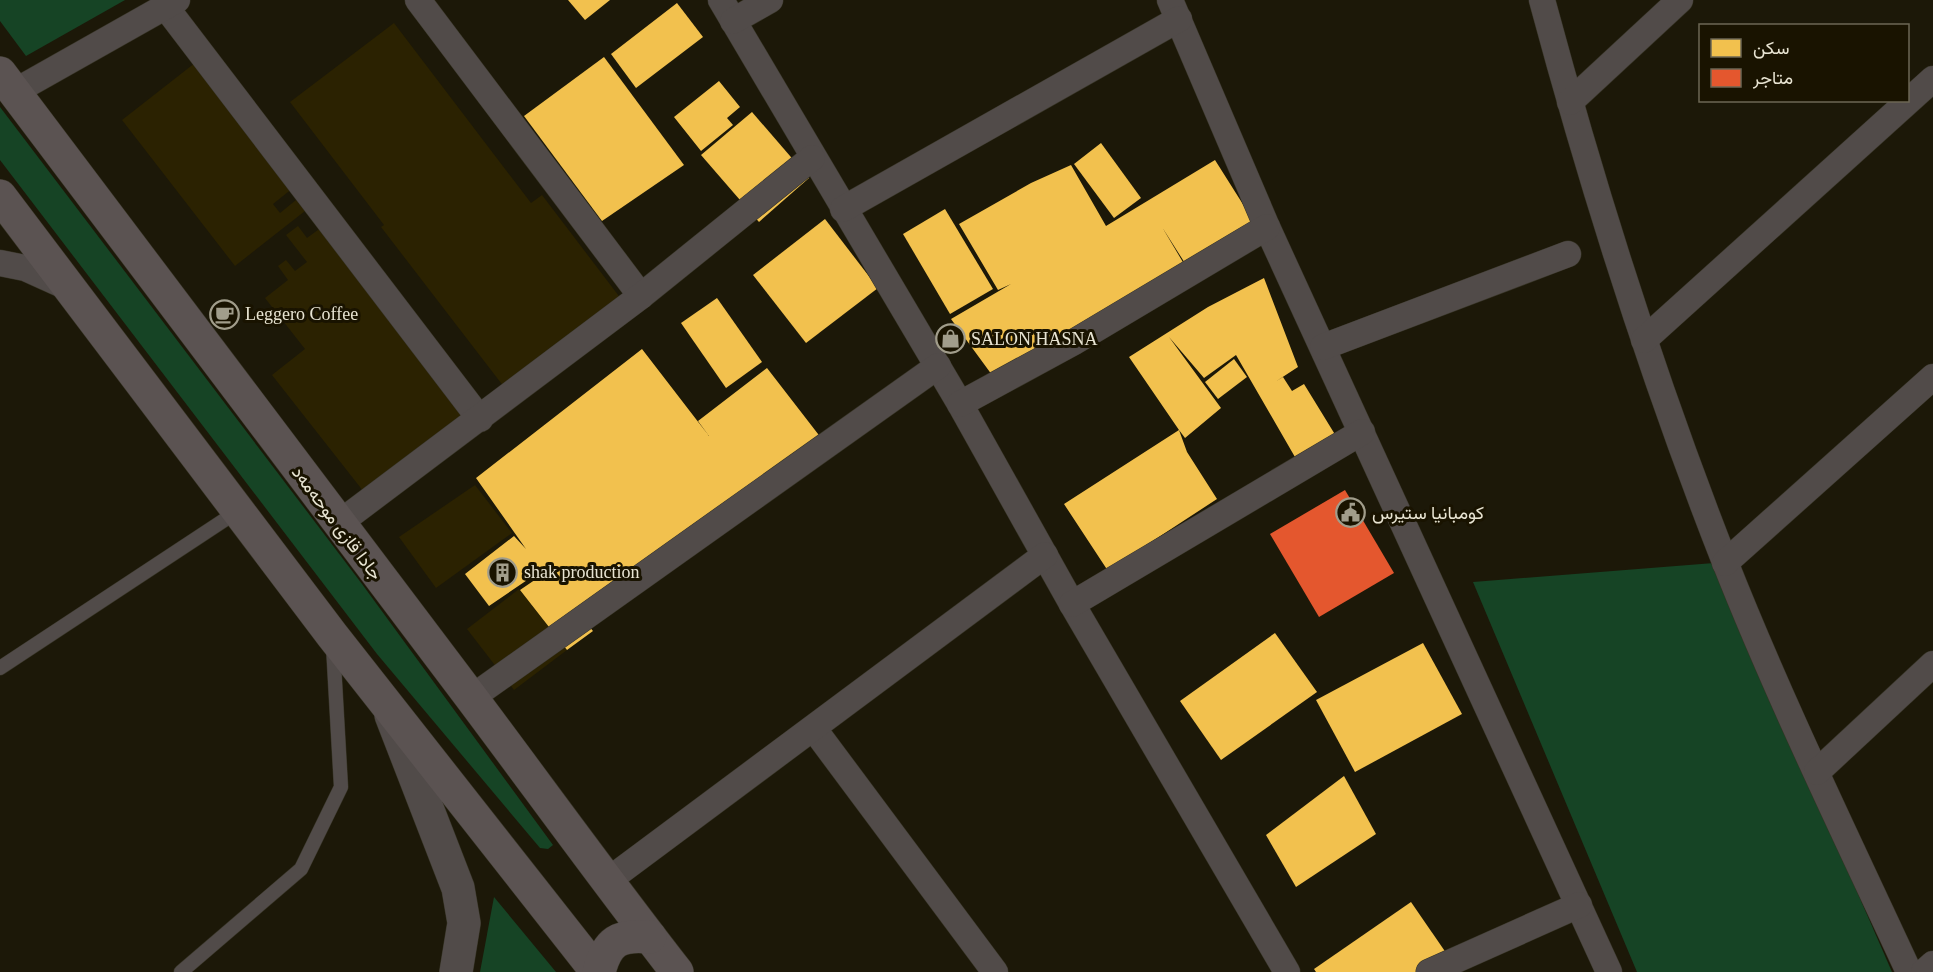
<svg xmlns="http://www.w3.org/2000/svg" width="1933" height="972" font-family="'Times New Roman',Vazirmatn,serif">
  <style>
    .built { fill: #2b2201 }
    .green { fill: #164425 }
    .homes { fill: #f2c14e }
    .shops { fill: #e4572e }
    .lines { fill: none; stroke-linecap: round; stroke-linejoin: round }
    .service-casing { stroke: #373426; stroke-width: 15 }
    .minor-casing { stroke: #373426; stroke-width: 27 }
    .tertiary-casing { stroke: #373426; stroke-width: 34 }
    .primary-casing { stroke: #373426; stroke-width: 34 }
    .service { stroke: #514b49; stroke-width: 14 }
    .minor { stroke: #514b49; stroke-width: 26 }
    .tertiary { stroke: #514b49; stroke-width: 33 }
    .primary { stroke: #5b5352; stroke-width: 33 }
    .labels { text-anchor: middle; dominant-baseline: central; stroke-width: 6; stroke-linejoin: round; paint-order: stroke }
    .poi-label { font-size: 18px; fill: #e8e4d2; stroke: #191300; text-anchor: start }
    .street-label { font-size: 18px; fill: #e8e4d2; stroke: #191300 }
  </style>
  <rect width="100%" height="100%" fill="#1c1808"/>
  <!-- built -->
  <g class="built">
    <path d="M394,23L531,203L542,195L628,308L511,396L381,227L384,225L290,102Z"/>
    <path d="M200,59L293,188L273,204L280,213L296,200L305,211L235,266L122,120Z"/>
    <path d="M298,226L307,238L322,227L474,421L371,501L272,375L305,349L265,298L288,280L278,266L286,260L295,271L307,262L286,235Z"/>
    <path d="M475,485L512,533L436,588L399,537Z"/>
    <path d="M519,589L567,650L514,690L467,629Z"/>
  </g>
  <!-- green -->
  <g class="green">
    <path d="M0,0H125L26,56L0,21Z"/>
    <path d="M0,107L362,584L553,845L548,849L540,848L377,654L0,160Z"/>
    <path d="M1714,563L1892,972H1637L1473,582Z"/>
    <path d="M494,897L556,972H480Z"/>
  </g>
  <!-- homes -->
  <g class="homes">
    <path d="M568,0H610L585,20Z"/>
    <path d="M677,3L703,37L636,88L611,54Z"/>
    <path d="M604,57L684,165L602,221L524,116Z"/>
    <path d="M719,81L740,107L727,118L733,125L701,151L674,117Z"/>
    <path d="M752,112L809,178L759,222L701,155Z"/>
    <path d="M1101,143L1141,198L1114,218L1074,164Z"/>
    <path d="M1215,160L1263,236L1195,279L1162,227L1190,274L1003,390L951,319L1011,284L998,290L959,224L1031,183L1071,165L1106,226Z"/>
    <path d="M945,209L993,289L950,314L903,234Z"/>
    <path d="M825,219L878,288L806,343L753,275Z"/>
    <path d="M1264,278L1298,367L1275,382L1283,377L1292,391L1304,384L1339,441L1299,464L1236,355L1204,378L1169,337L1221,408L1185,438L1179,430L1187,452L1217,499L1145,546L1147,549L1110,574L1064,504L1179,430L1129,357L1208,307Z"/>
    <path d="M717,298L762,362L726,388L681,323Z"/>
    <path d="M642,349L709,436L698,421L767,368L825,443L587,624L593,631L567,650L520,590L545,573L542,570L489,606L465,574L514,536L526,549L476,478Z"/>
    <path d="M1234,359L1247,377L1218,399L1205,382Z"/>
    <path d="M1275,633L1317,692L1221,760L1180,701Z"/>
    <path d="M1423,643L1462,714L1355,772L1316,700Z"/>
    <path d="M1344,776L1376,834L1296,887L1266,835Z"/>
    <path d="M1411,902L1453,963L1440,972H1316L1314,969Z"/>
  </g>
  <!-- shops -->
  <path class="shops" d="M1345,490L1394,573L1319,617L1270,534Z"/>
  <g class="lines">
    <defs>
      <g id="service">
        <path d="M0,668L238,511"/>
        <path d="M181,972L301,869L341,787L333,646"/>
      </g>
      <g id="minor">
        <path d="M418,0L641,296"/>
        <path d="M721,0L960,404L1072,604L1287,972"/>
        <path d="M1170,0L1267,227L1609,972"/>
        <path d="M1542,0C1593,190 1653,379 1725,562C1780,701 1846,836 1909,972"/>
        <path d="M165,6L480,419"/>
        <path d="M733,21L770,0"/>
        <path d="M14,92L177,0"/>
        <path d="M1570,102L1680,0"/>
        <path d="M843,209L1179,19"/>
        <path d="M0,263L25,268L67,287"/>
        <path d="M1644,340L1933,79"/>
        <path d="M1323,347L1568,254"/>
        <path d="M960,404L1074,342L1267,227"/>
        <path d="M338,524L641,296L812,158"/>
        <path d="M1725,563L1933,377"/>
        <path d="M1072,604L1362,432"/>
        <path d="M471,698L938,366"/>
        <path d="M814,729L995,972"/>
        <path d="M1817,772L1933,664"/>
        <path d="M606,882L1045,555"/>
        <path d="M1429,972L1579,905"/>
        <path d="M1924,972L1933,964"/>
      </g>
      <path id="tertiary" d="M391,715L458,888L464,923L456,972"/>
      <g id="primary">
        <path d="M0,73C157,280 312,489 470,696C539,788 606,881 677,972"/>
        <path d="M0,196L332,635L597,972"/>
        <path d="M599,972C607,941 619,934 650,937"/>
      </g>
    </defs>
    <!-- service casing -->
    <use href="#service" class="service-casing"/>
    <!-- minor casing -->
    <use href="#minor" class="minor-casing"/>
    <!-- tertiary casing -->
    <use href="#tertiary" class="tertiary-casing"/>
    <!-- primary casing -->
    <use href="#primary" class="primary-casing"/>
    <!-- service -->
    <use href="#service" class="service"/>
    <!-- minor -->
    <use href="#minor" class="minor"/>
    <!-- tertiary -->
    <use href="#tertiary" class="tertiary"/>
    <!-- primary -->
    <use href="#primary" class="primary"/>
  </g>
  <!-- icons -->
  <defs>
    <symbol id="cafe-ring" viewBox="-11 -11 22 22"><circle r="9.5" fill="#191300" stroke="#a19d8b" stroke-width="1.5"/><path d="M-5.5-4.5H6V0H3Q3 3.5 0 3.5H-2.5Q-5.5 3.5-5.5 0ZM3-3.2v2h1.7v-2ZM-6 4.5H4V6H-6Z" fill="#a19d8b"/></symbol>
    <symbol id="shop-ring" viewBox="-11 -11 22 22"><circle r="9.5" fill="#191300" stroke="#a19d8b" stroke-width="1.5"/><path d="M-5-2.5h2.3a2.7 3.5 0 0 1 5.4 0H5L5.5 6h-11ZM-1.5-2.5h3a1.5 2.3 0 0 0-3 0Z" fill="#a19d8b"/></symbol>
    <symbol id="civic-ring" viewBox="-11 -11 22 22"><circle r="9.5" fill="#191300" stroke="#a19d8b" stroke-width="1.5"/><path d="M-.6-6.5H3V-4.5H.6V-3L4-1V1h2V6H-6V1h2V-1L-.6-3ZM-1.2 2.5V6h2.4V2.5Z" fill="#a19d8b"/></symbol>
    <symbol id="building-ring" viewBox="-11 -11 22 22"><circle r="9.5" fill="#191300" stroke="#a19d8b" stroke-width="1.5"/><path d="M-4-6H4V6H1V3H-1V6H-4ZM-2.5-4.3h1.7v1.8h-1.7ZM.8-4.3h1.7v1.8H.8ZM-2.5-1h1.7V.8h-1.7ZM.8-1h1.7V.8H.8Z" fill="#a19d8b"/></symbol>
  </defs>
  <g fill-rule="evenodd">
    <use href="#cafe-ring" x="208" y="298" width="33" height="33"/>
    <use href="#shop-ring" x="934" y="322" width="33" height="33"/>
    <use href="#civic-ring" x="1334" y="496" width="33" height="33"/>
    <use href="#building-ring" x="486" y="556" width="33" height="33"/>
  </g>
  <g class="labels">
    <!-- poi labels -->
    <g class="poi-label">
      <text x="245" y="314">Leggero Coffee</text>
      <text x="971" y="339">SALON HASNA</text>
      <text x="1372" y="513">كومبانيا ستيرس</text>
      <text x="524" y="572">shak production</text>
    </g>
    <!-- street labels -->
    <g class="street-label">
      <text transform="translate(337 523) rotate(53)">جادا قازی موحەمەد</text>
    </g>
  </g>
  <!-- legend -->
  <rect x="1699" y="24" width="210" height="78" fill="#191300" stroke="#6c6754" stroke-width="1.5"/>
  <rect x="1711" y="39" width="30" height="18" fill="#f2c14e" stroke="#6c6754" stroke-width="1.5"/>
  <text x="1753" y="54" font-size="18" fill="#e8e4d2">سكن</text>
  <rect x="1711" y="69" width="30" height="18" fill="#e4572e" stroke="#6c6754" stroke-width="1.5"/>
  <text x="1753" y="84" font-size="18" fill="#e8e4d2">متاجر</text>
</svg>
